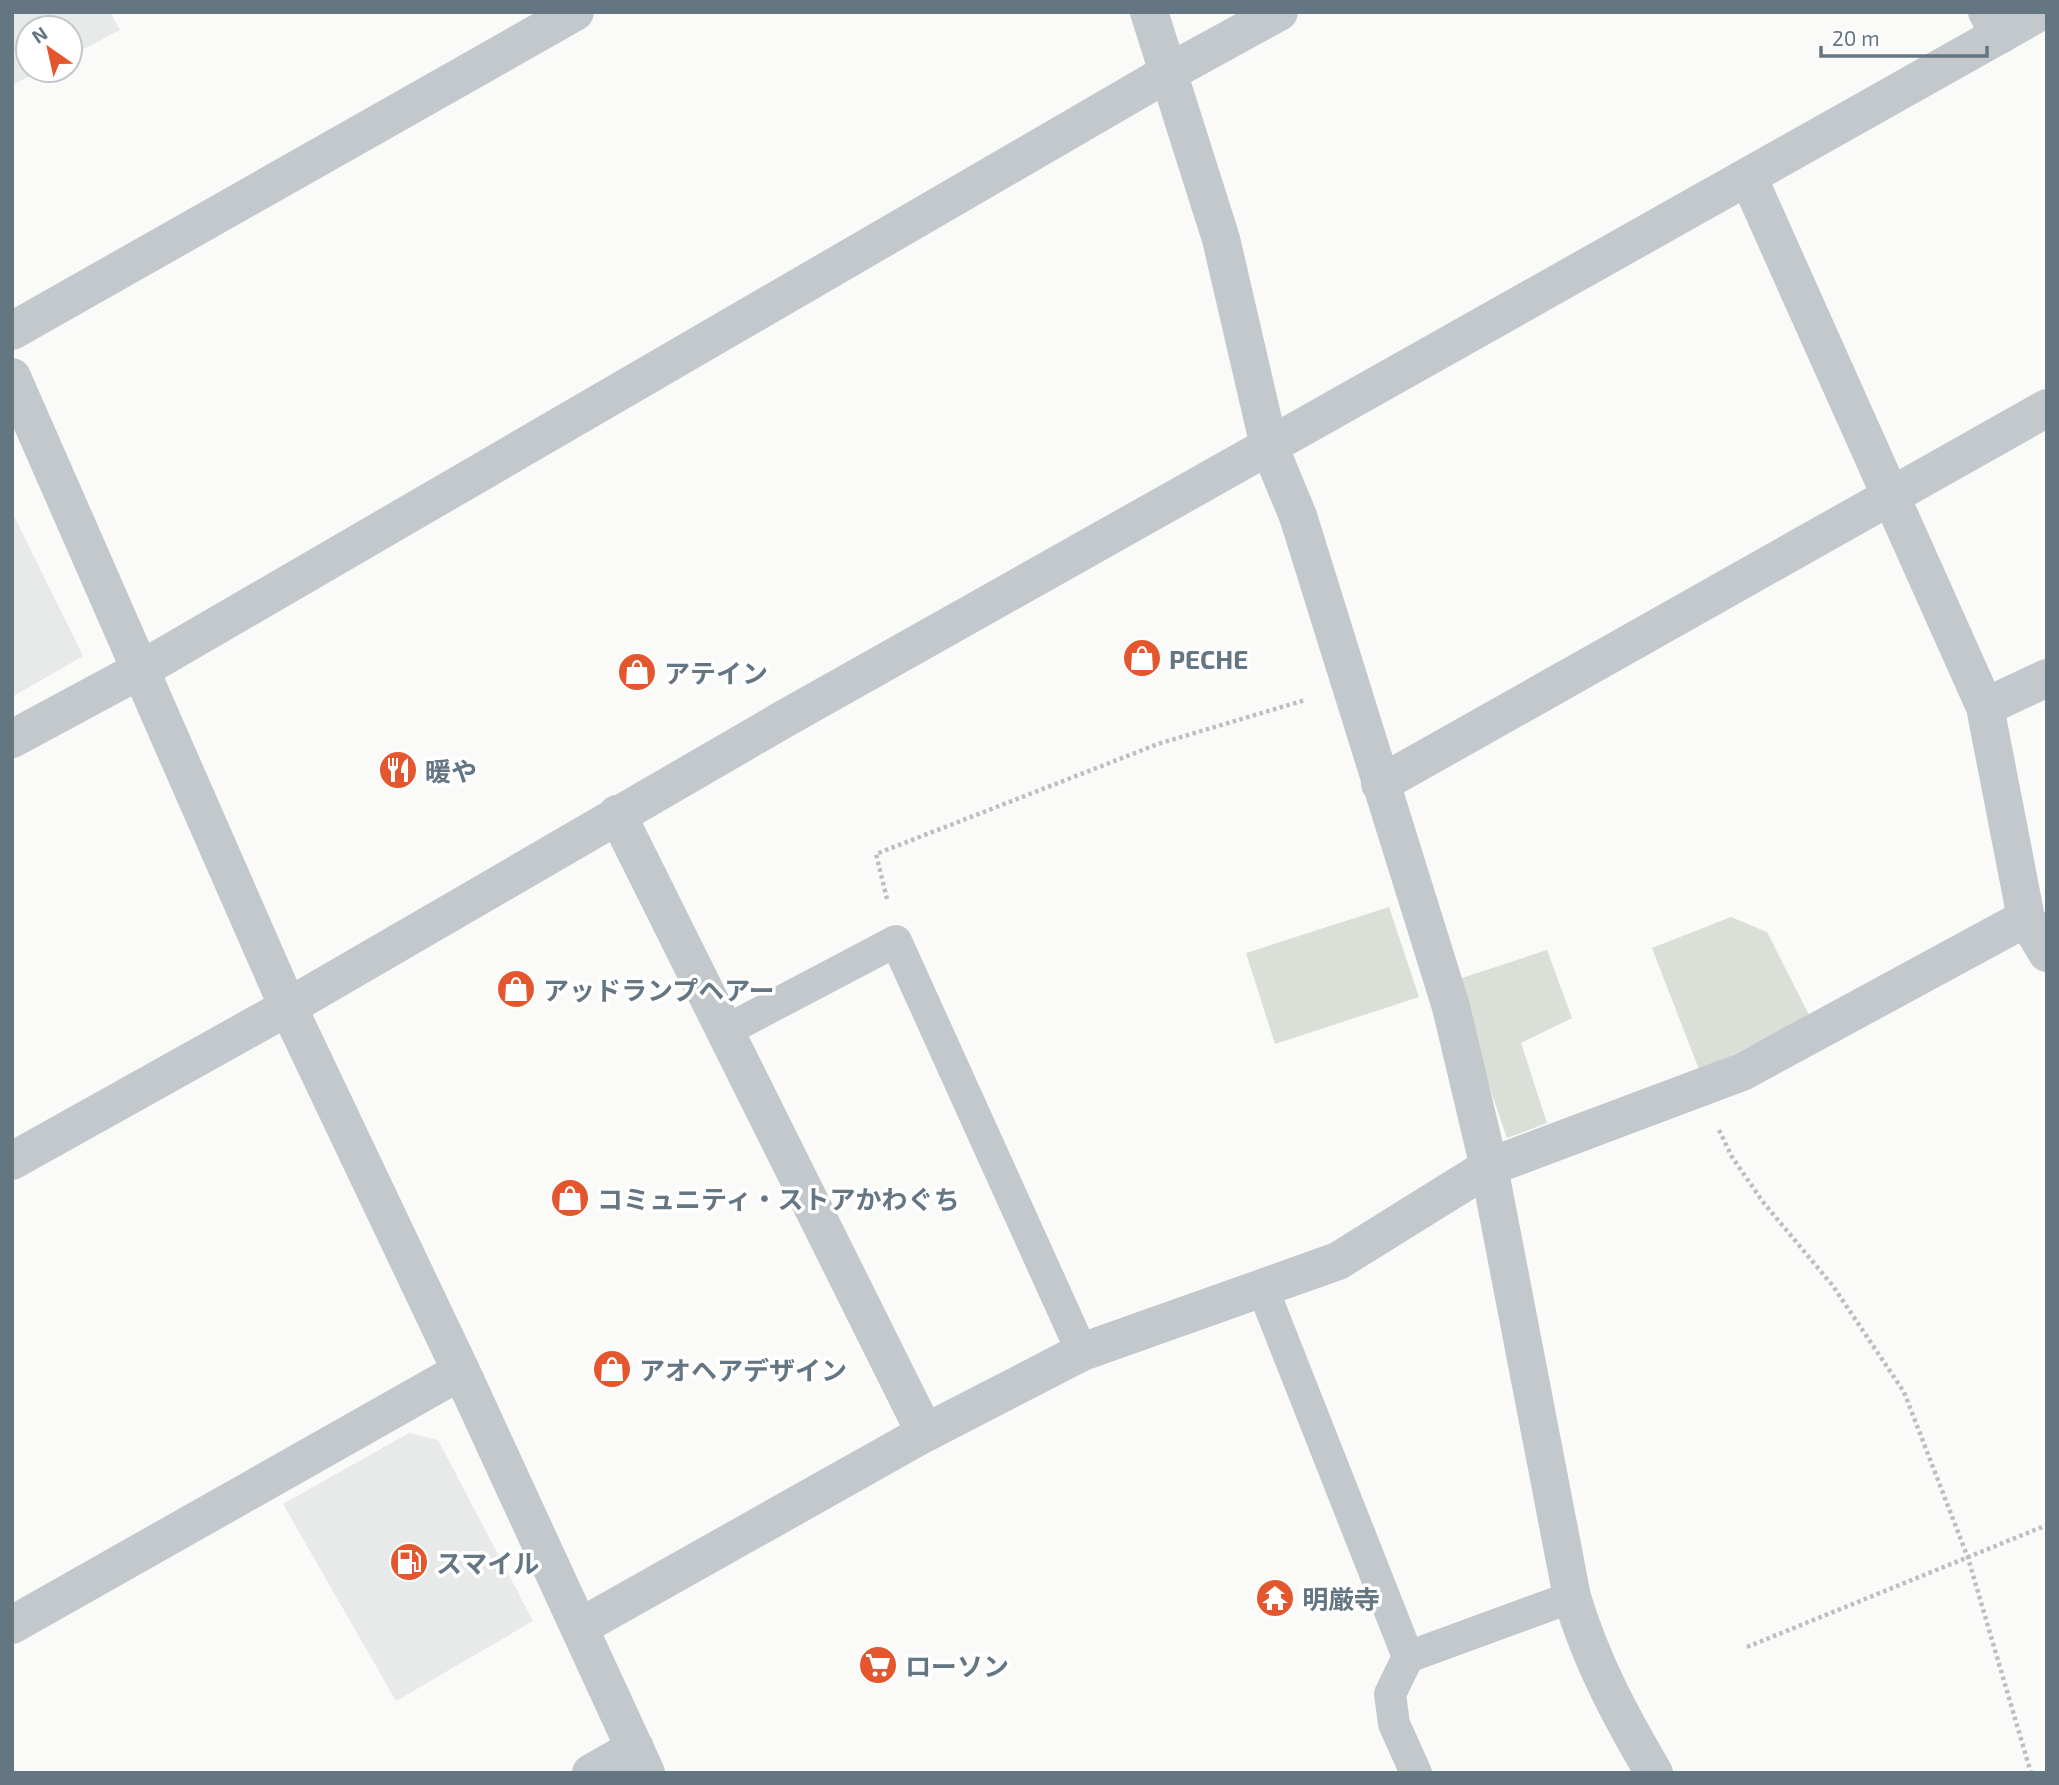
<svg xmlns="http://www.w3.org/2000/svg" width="2059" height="1785" font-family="'Exo 2','Noto Sans JP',sans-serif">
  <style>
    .built { fill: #e8e9e9 }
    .green { fill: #dadfd7 }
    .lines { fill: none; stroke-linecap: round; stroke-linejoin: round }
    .path { stroke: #bbbfc2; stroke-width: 4.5; stroke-dasharray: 3.5 3.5; stroke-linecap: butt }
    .service { stroke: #c3c8cc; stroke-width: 32 }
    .minor { stroke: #c3c8cc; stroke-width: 38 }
    .tertiary { stroke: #c3c8cc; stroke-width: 38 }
    .labels { text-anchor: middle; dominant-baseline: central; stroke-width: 7; stroke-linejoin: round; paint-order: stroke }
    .poi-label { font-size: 26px; font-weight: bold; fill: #657683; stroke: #fff; text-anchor: start }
  </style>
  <rect width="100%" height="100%" fill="#fafaf8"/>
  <!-- built -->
  <g class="built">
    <path d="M12,12H110L120,30L70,56V28H28V70H42L12,85Z"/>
    <path d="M12,512L83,656L12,697Z"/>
    <path d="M409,1433L438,1440L533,1621L396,1701L283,1504Z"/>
  </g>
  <!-- green -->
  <g class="green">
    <path d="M1389,907L1419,997L1275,1044L1246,953Z"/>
    <path d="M1731,917L1767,932L1809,1015L1700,1072L1652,948Z"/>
    <path d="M1547,950L1572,1018L1521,1043L1547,1123L1507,1138L1453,981Z"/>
  </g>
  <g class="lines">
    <!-- path -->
    <g class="path">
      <path d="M887,899L876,854L1158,744L1305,700"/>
      <path d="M1719,1130L1732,1157L1763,1202L1833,1286L1904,1392L1968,1558L2031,1773"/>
      <path d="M1747,1647L2047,1525"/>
    </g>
    <!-- service -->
    <g class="service">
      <path d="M725,1031L896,941L1082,1352"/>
      <path d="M1262,1287L1408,1657L1390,1694L1394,1724L1416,1773"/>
      <path d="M1408,1657L1572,1597"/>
    </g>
    <!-- minor -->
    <g class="minor">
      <path d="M1149,12L1221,239L1269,446L1298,516L1451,1007L1489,1167L1572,1597C1591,1661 1620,1715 1654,1773"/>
      <path d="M1987,12L2000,35"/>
      <path d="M1749,179L1985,707L2026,918L2047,953"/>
      <path d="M12,331L575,12"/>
      <path d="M1985,707L2047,678"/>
      <path d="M12,739L142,669L1166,74L1279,12"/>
      <path d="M1380,784L2047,408"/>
      <path d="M617,814L925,1433"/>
      <path d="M12,1161L288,1007"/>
      <path d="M12,1625L461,1371"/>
      <path d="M580,1627L925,1433L1082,1352L1338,1261L1489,1167L1742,1072L2026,918"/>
      <path d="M591,1773L635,1748"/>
    </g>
    <!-- tertiary -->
    <g class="tertiary">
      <path d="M12,377L288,1007L461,1371L646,1773"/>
      <path d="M288,1007L784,719L2040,12"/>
    </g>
  </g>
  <!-- icons -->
  <defs>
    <symbol id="shop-disc" viewBox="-11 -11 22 22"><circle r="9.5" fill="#e4572e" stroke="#fff"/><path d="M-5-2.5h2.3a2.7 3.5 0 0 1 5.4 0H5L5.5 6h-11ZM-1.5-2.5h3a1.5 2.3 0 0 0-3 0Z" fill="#fff"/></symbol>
    <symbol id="restaurant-disc" viewBox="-11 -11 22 22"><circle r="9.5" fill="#e4572e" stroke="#fff"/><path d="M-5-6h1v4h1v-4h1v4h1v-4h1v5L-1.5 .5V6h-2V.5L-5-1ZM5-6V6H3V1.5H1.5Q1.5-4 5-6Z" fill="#fff"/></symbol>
    <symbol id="fuel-disc" viewBox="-11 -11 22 22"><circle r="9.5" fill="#e4572e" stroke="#fff"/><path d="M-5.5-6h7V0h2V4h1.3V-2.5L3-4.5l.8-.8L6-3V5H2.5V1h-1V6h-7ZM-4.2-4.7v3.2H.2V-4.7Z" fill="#fff"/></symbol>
    <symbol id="temple-disc" viewBox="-11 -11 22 22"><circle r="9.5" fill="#e4572e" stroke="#fff"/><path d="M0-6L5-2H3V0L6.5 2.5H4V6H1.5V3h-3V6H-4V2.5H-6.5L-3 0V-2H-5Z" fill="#fff"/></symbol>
    <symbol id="supermarket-disc" viewBox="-11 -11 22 22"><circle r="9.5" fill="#e4572e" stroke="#fff"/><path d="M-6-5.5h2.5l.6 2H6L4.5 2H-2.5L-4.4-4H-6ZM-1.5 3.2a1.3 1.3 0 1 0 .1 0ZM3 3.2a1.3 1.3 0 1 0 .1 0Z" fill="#fff"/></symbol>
  </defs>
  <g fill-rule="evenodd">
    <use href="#shop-disc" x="1120" y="636" width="44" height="44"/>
    <use href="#shop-disc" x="615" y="650" width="44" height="44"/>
    <use href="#restaurant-disc" x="376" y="748" width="44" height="44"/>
    <use href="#shop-disc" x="494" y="967" width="44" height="44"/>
    <use href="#shop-disc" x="548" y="1176" width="44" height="44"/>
    <use href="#shop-disc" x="590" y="1347" width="44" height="44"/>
    <use href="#fuel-disc" x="387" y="1540" width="44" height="44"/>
    <use href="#temple-disc" x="1253" y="1576" width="44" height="44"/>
    <use href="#supermarket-disc" x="856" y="1643" width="44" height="44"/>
  </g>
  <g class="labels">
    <!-- poi labels -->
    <g class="poi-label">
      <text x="1169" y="658">PECHE</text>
      <text x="664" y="672">アテイン</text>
      <text x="425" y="770">暖や</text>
      <text x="543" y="989">アッドランプヘアー</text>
      <text x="597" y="1198">コミュニティ・ストアかわぐち</text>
      <text x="639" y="1369">アオヘアデザイン</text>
      <text x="436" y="1562">スマイル</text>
      <text x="1302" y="1598">明厳寺</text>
      <text x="905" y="1665">ローソン</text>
    </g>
  </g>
  <!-- border -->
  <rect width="2059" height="1785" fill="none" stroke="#657683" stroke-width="28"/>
  <!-- north arrow -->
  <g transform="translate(49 49) rotate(326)"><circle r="33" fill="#ffffff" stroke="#c1c8cd" stroke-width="2"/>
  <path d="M0-5L12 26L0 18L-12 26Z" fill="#e4572e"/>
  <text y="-10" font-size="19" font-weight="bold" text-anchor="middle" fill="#657683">N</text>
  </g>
  <!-- scale -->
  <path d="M1821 46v10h166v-10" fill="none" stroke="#657683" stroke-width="3.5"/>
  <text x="1832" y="46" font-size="21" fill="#657683" stroke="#ffffff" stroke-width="5" paint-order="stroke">20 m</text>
</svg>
